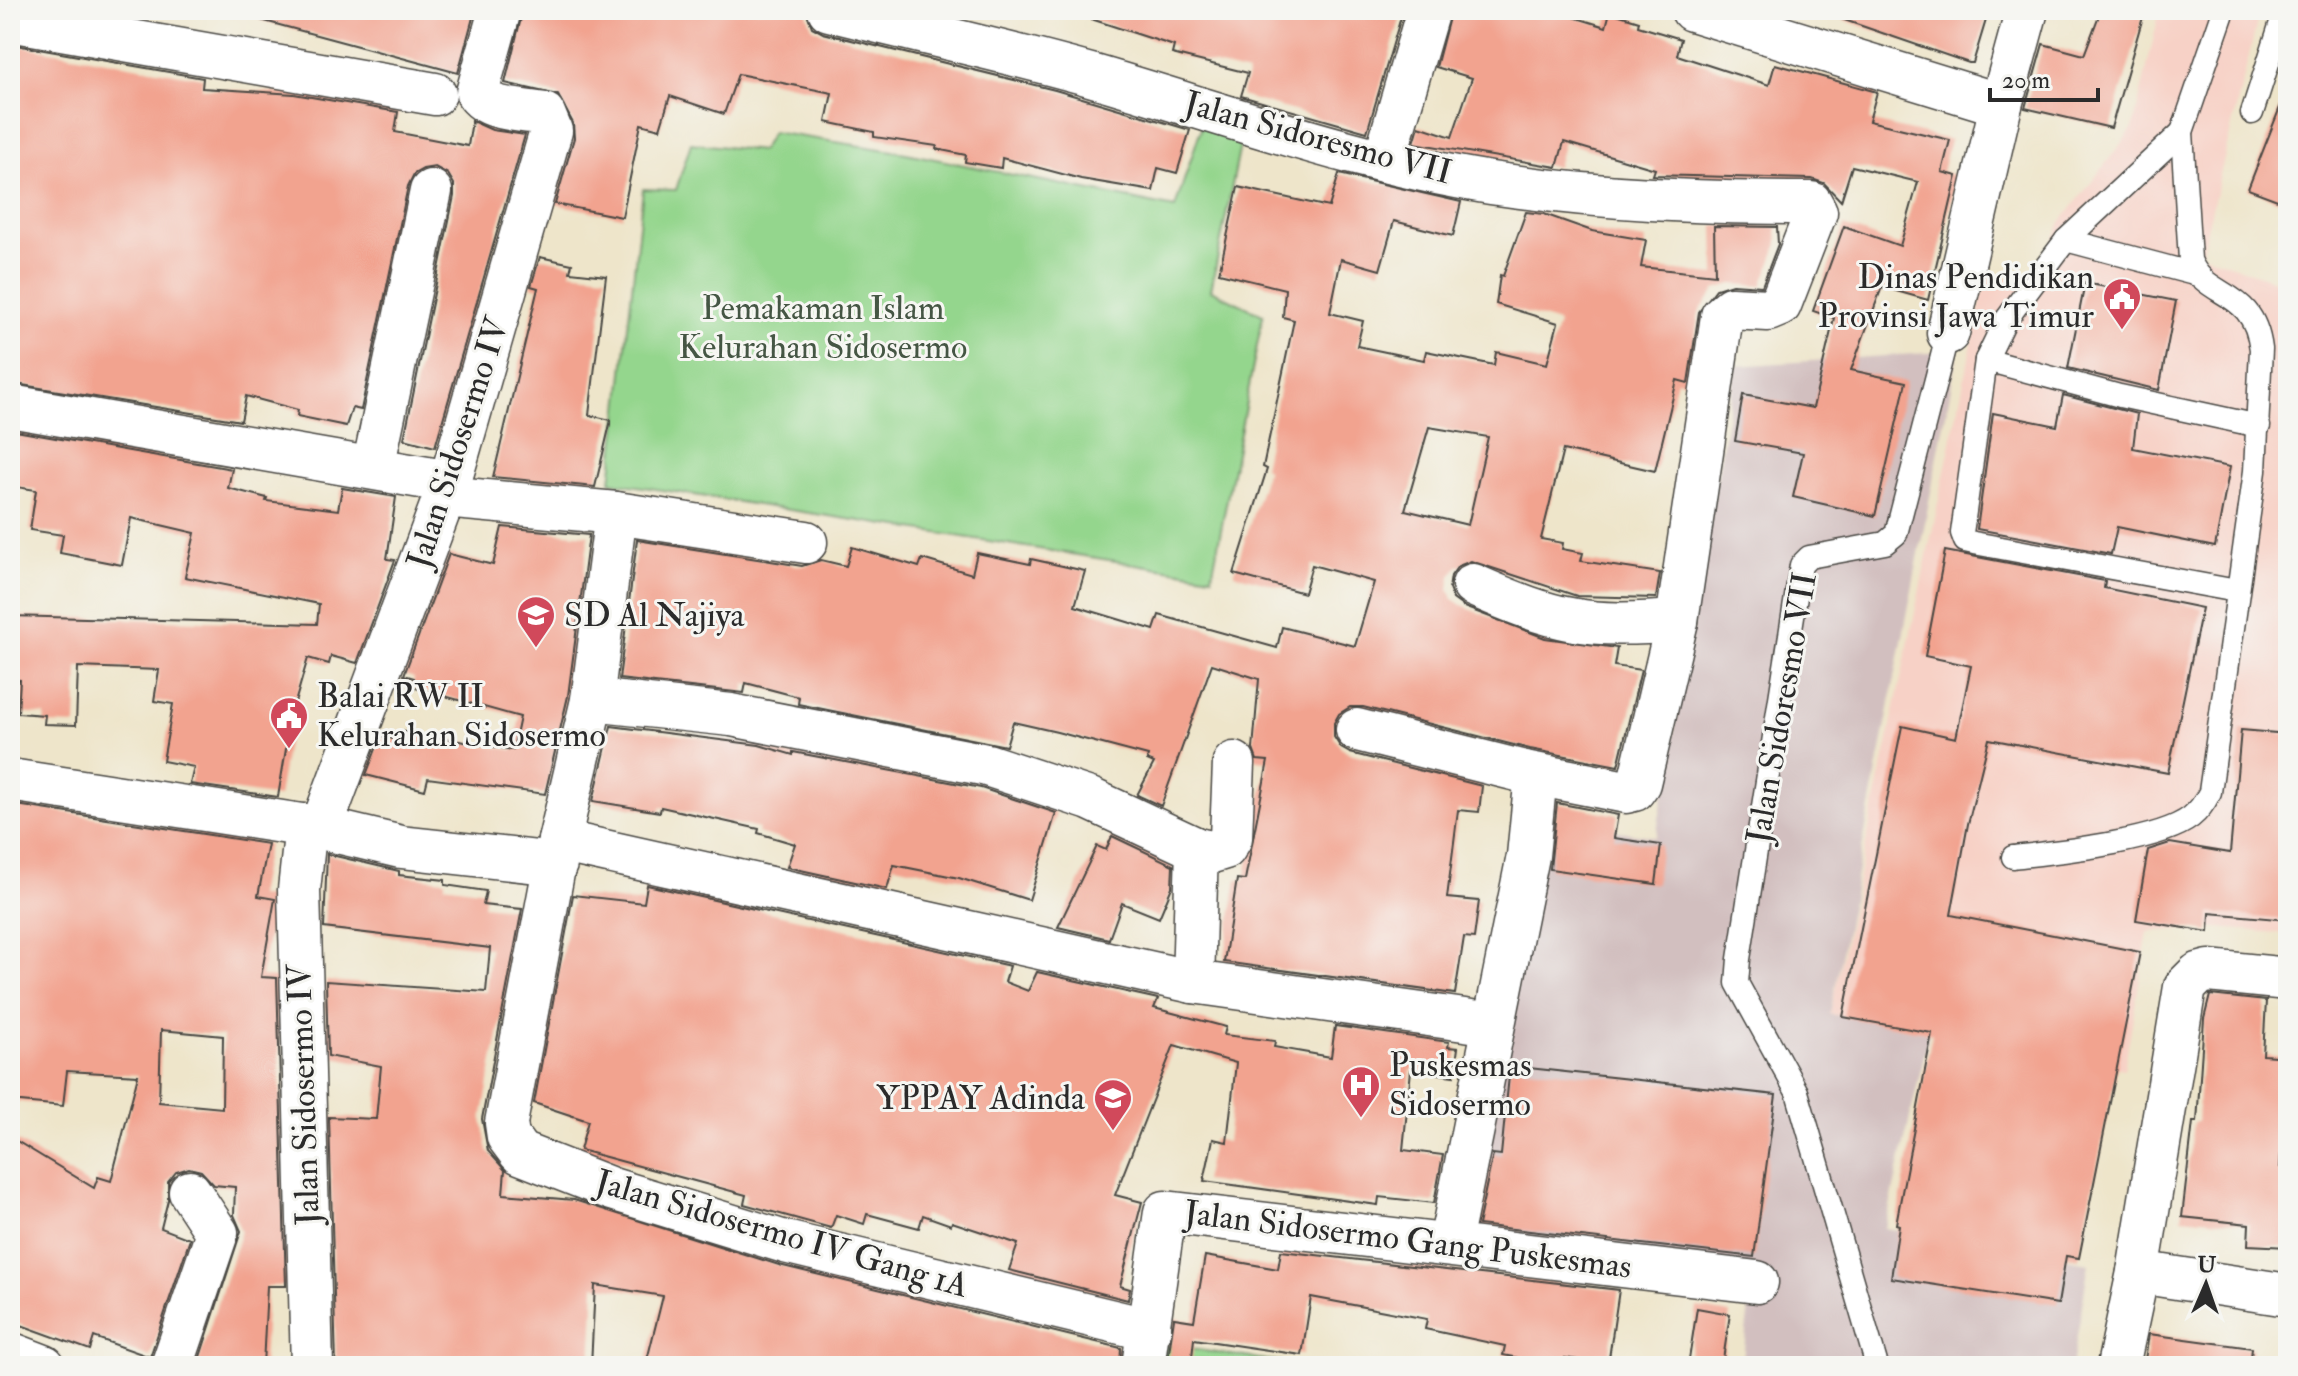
<svg xmlns="http://www.w3.org/2000/svg" width="2298" height="1376" font-family="'IM FELL Double Pica',serif">
  <style>
    .built { fill: #f7d1c6 }
    .industrial { fill: #d2bfbf }
    .green { fill: #94d68d; stroke: #60805c; stroke-width: 2 }
    .building { fill: #f2a38f; fill-rule: evenodd }
    .lines { fill: none; stroke-linecap: round; stroke-linejoin: round }
    .lane-casing { stroke: #484743; stroke-width: 25 }
    .street-casing { stroke: #484743; stroke-width: 45 }
    .lane { stroke: #fff; stroke-width: 22 }
    .street { stroke: #fff; stroke-width: 42 }
    .labels { text-anchor: middle; dominant-baseline: central; stroke-width: 6; stroke-linejoin: round; paint-order: stroke }
    .street-label { font-size: 34px; fill: #2b2b2b; stroke: #f6f6f2 }
    .poi-label { font-size: 34px; fill: #2b2b2b; stroke: #f6f6f2; text-anchor: start }
    .park-label { font-size: 34px; fill: #455644; stroke: #f6f6f2 }
  </style>
  <rect width="100%" height="100%" fill="#f6f6f2"/>
  <filter id="ink" filterUnits="userSpaceOnUse"><feTurbulence type="fractalNoise" baseFrequency=".0125" numOctaves="2"/><feDisplacementMap in="SourceGraphic" scale="16" xChannelSelector="R" yChannelSelector="G"/><feConvolveMatrix kernelMatrix="1 2 1 2 8 2 1 2 1" color-interpolation-filters="sRGB"/></filter>
  <filter id="wash" filterUnits="userSpaceOnUse"><feTurbulence type="fractalNoise" baseFrequency=".006" numOctaves="4" result="noise"/><feDisplacementMap in="SourceGraphic" scale="32" xChannelSelector="R" yChannelSelector="G"/><feGaussianBlur stdDeviation="1.8" result="paint"/><feColorMatrix in="noise" values="0 0 0 0 0 0 0 0 0 0 0 0 0 0 0 0 0 1.4 0 .05"/><feComposite in="paint" operator="in"/></filter>
  <g filter="url(#wash)">
    <rect width="100%" height="100%" fill="#eee5ca"/>
    <!-- built -->
    <path class="built" d="M2160,10H2260L2201,254L2288,285V934L2209,927L2148,932L2124,1069L1830,1014L1986,277L2036,278L2061,222L2133,128Z"/>
    <!-- industrial -->
    <path class="industrial" d="M1958,351L1830,1014L1929,1033L1885,1228L2089,1263L2072,1366H1742L1753,1273L1456,1228L1533,817L1656,837L1736,366Z"/>
    <!-- green -->
    <g class="green">
      <path d="M1202,125L1242,136L1211,290L1263,315L1212,576L611,482L643,189L676,190L691,143L761,151L772,132L906,153L1175,208Z"/>
      <path d="M1164,1345L1305,1366H1161Z"/>
    </g>
    <g id="blocks">
      <!-- building -->
      <g class="building">
        <path d="M258,10H475L458,73L257,19Z"/>
        <path d="M523,10H806L812,27L823,33L1055,90L1190,130L1177,173L1158,168L1153,191L1081,179L1002,158L1001,168L965,162L966,155L936,149L937,146L874,137V132L826,122L832,93L738,74L724,114L670,96L660,129L641,124L622,217L555,204L574,138L573,123L558,95L505,83Z"/>
        <path d="M1083,10H1403L1367,132L1241,96L1248,73L1172,54L1174,46L1082,16Z"/>
        <path d="M1451,10H1551L1606,27L1610,12L1639,21L1638,26L1681,39L1677,55L1769,85L1775,64L1877,92L1869,121L1950,140L1942,172L1957,176L1928,300L1882,287L1851,370L1906,382L1875,516L1793,497L1803,453L1735,441L1743,395L1813,408L1834,318L1813,311L1844,226L1900,246L1918,182L1852,166L1841,201L1824,183L1812,179L1653,175L1655,169L1564,142L1557,167L1414,143L1419,126L1452,137L1472,78L1436,67Z"/>
        <path d="M1831,10H1989L1973,63H1969L1830,15Z"/>
        <path d="M2101,10H2145L2111,128L2025,108L2043,44L2084,55Z"/>
        <path d="M10,44L203,78L202,88L294,94L398,112L395,132L468,146L472,121L492,130L525,135L435,447L404,439L454,196V184L448,174L435,167L423,169L414,174L408,186L361,410L352,408L346,426L297,416L298,410L246,396L241,421L10,383Z"/>
        <path d="M2286,92H2288V204L2248,189Z"/>
        <path d="M1339,174L1461,202L1453,236L1394,221L1380,270L1341,259L1330,313L1363,321L1357,346L1424,360L1426,351L1494,365L1496,352L1547,364L1558,323L1496,304L1500,275L1503,276L1526,212L1544,214L1592,231L1646,240L1641,267L1715,275L1714,226L1777,227L1778,244L1762,286L1732,284L1716,289L1699,312L1688,383L1677,380L1655,471L1563,450L1541,539L1563,543L1562,549L1583,553L1581,561L1660,573L1656,598L1577,596L1471,561L1458,566L1451,576L1449,589L1453,599L1464,607L1545,638L1617,648L1614,666L1641,670L1618,766L1530,749L1363,707H1350L1339,714L1334,723V737L1341,748L1350,753L1482,786L1479,812L1458,810L1447,898L1479,901L1474,938L1464,937L1455,994L1224,962L1237,879L1245,880L1268,761L1257,760L1253,749L1259,679L1212,664L1161,806L1137,795L1154,763L1147,760L1148,756L1057,732L1013,722L1006,746L798,704L799,697L746,683L744,693L619,679L637,540L802,566L821,560L846,566L852,547L919,567L922,559L972,574L977,553L1030,564L1031,559L1085,571L1075,606L1154,630L1159,615L1277,648L1282,627L1355,646L1374,582L1312,565L1304,593L1234,574L1267,469L1263,467L1294,320L1283,317L1285,289L1219,273L1238,187L1329,207ZM1429,427L1488,437L1468,525L1405,510Z"/>
        <path d="M540,257L572,264L570,272L606,276L589,415L611,420L595,487L493,477L538,288L531,286Z"/>
        <path d="M2085,283L2176,301L2159,390L2068,368Z"/>
        <path d="M2063,395L2137,414L2133,448L2230,467L2215,547L2117,527L2111,554L1977,529L1993,413L2057,426Z"/>
        <path d="M10,430L232,469L228,488L267,498L266,501L338,510L342,488L396,497L387,559L395,560L357,663L331,656L329,664L308,658L292,713L278,797L190,784L194,767L163,761L173,704L154,701L159,670L78,667L76,725L44,724L45,715L18,713L20,680L10,679V616L317,624L319,604L185,577L195,533L131,518L122,565L60,553L63,535L30,530L36,490L10,486Z"/>
        <path d="M502,527L589,535L568,696L545,794L428,778L425,790L366,775L381,736L397,740L399,731L513,750L520,717L412,687L414,678L404,675L449,554L493,565Z"/>
        <path d="M1945,551L2105,581L2104,588L2202,608L2168,773L1989,739L1968,824L1951,915L2140,952L2079,1258L2066,1256L2058,1304L1891,1278L1899,1225L1896,1224L1932,1033L1843,1017L1902,726L1956,738L1971,666L1925,656Z"/>
        <path d="M611,726L759,745L793,755V752L981,788L1056,813L1029,900L959,878L894,865L887,889L787,867L795,844L758,833L759,829L661,807L660,812L593,801Z"/>
        <path d="M2241,730L2288,734V920L2210,913L2209,932L2136,920L2148,850L2170,843L2230,853Z"/>
        <path d="M1557,803L1618,815L1614,838L1661,845L1656,884L1550,869Z"/>
        <path d="M10,804L268,844L258,896L275,899L261,977L277,978L286,1286H267L263,1366L198,1363L241,1231L234,1215L235,1187L214,1185L201,1171L189,1168L176,1172L168,1182V1200L161,1228L190,1239L150,1357L94,1337L90,1350L10,1321V1137L94,1188L98,1177L111,1181L138,1075L67,1071L63,1106L10,1101ZM161,1030L223,1036L222,1108L159,1102Z"/>
        <path d="M1112,836L1173,865L1172,887L1159,918L1122,903L1109,939L1058,927L1097,846L1106,850Z"/>
        <path d="M327,854L399,871V875L445,880V885L486,891L483,905L522,909L482,1119L488,1151L505,1170L503,1194L574,1200L779,1265L1121,1348L1120,1366H674L647,1360L663,1296L595,1285L591,1366H534V1362L336,1366L329,1117L376,1119L381,1066L328,1056L326,981L486,992L490,948L324,928Z"/>
        <path d="M647,885L1010,966L1005,982L1028,991L1037,972L1158,999L1154,1008L1226,1027L1224,1035L1275,1041L1274,1047L1331,1057L1335,1026L1449,1042L1448,1047L1458,1048L1454,1076L1411,1070L1403,1150L1443,1155L1434,1203L1379,1197L1378,1205L1204,1181L1213,1139L1227,1142L1236,1063L1174,1045L1115,1195L1142,1202L1120,1286L1130,1289L1128,1300L1009,1270L1018,1244L952,1222L951,1225L923,1215L919,1228L867,1214L864,1224L836,1215L831,1228L744,1204L746,1195L580,1150L588,1121L534,1103L573,895L644,903Z"/>
        <path d="M2210,995L2266,1001L2263,1055L2288,1057L2280,1167H2288V1247L2248,1245L2249,1224L2182,1217L2193,1122H2197L2204,1019Z"/>
        <path d="M1510,1066L1776,1095L1754,1257L1478,1225L1493,1154L1501,1155Z"/>
        <path d="M1281,1251L1619,1290L1608,1365L1565,1358L1563,1366H1560L1503,1355L1505,1346L1425,1329L1427,1319L1311,1297L1302,1355L1194,1339L1191,1366H1167L1174,1318L1194,1321L1205,1256L1278,1269Z"/>
        <path d="M1697,1308L1730,1314L1722,1366H1688Z"/>
        <path d="M2149,1334L2252,1348L2250,1366H2144Z"/>
      </g>
    </g>
  </g>
  <g filter="url(#ink)">
    <use href="#blocks" fill-opacity="0" stroke="#484743" stroke-width="2"/>
    <g class="lines">
      <defs>
        <g id="lane">
          <path d="M2252,113L2285,10"/>
          <path d="M2182,132L2066,240L2005,321L1986,360L1962,533L1965,541L1974,543L2237,591"/>
          <path d="M2066,240L2198,275"/>
          <path d="M1986,360L2120,396L2259,426"/>
          <path d="M2013,857C2055,852 2159,842 2191,817C2200,810 2205,802 2210,792L2255,471L2261,349C2253,286 2206,301 2190,260L2182,132L2224,10"/>
          <path d="M1877,1366L1797,1092L1737,983L1739,959L1801,565L1809,557L1885,543L1896,534L1948,333"/>
        </g>
        <g id="street">
          <path d="M829,10C917,32 1006,51 1094,76C1225,114 1356,162 1491,183C1600,199 1702,203 1811,203L1816,212L1780,305L1768,310L1731,308L1722,316L1677,621L1639,783L1634,790L1626,792L1525,772"/>
          <path d="M1692,10L2001,105"/>
          <path d="M10,20L435,94"/>
          <path d="M1384,161L1428,10"/>
          <path d="M1948,333L2001,105L2027,10"/>
          <path d="M10,406L450,482"/>
          <path d="M373,468L431,191"/>
          <path d="M444,497L616,513L806,542"/>
          <path d="M616,513L592,700L559,841L506,1123L508,1137L520,1153L612,1189L785,1242L1150,1330"/>
          <path d="M1473,585C1557,622 1586,628 1677,621"/>
          <path d="M592,700L731,715L987,765L1090,799L1197,849L1212,852L1225,848L1231,838L1234,763"/>
          <path d="M1357,730L1525,772L1535,785L1528,856L1450,1243"/>
          <path d="M10,780L321,828L401,847L556,864"/>
          <path d="M306,825L299,890L312,1366"/>
          <path d="M321,828L450,482L551,131L544,114C525,110 488,111 477,93L500,10"/>
          <path d="M559,841L1193,982L1493,1024"/>
          <path d="M1193,982L1197,849"/>
          <path d="M2138,1272L2288,1295"/>
          <path d="M10,1353L44,1366"/>
          <path d="M172,1366L217,1233L190,1192"/>
          <path d="M1143,1366L1165,1212L1757,1282"/>
          <path d="M2118,1366L2138,1272L2185,987L2198,974L2209,971L2288,979"/>
        </g>
      </defs>
      <!-- lane casing -->
      <use href="#lane" class="lane-casing"/>
      <!-- street casing -->
      <use href="#street" class="street-casing"/>
      <!-- lane -->
      <use href="#lane" class="lane"/>
      <!-- street -->
      <use href="#street" class="street"/>
    </g>
  </g>
  <!-- icons -->
  <defs>
    <symbol id="civic-pin" viewBox="-11 -11 22 30"><path d="M0 17L-7.5 6A9.5 9.5 0 1 1 7.5 6Z" fill="#d1495b" stroke="#f6f6f2"/><path d="M-.6-6.5H3V-4.5H.6V-3L4-1V1h2V6H-6V1h2V-1L-.6-3ZM-1.2 2.5V6h2.4V2.5Z" fill="#fff"/></symbol>
    <symbol id="school-pin" viewBox="-11 -11 22 30"><path d="M0 17L-7.5 6A9.5 9.5 0 1 1 7.5 6Z" fill="#d1495b" stroke="#f6f6f2"/><path d="M0-5L7-2L0 1L-7-2ZM-4 1L0 2.5L4 1V4Q0 6-4 4Z" fill="#fff"/></symbol>
    <symbol id="hospital-pin" viewBox="-11 -11 22 30"><path d="M0 17L-7.5 6A9.5 9.5 0 1 1 7.5 6Z" fill="#d1495b" stroke="#f6f6f2"/><path d="M-5-5h3v3.5h4V-5h3V5h-3V1.5h-4V5h-3Z" fill="#fff"/></symbol>
  </defs>
  <g fill-rule="evenodd">
    <use href="#civic-pin" x="2100" y="275" width="44" height="60"/>
    <use href="#school-pin" x="514" y="593" width="44" height="60"/>
    <use href="#civic-pin" x="267" y="694" width="44" height="60"/>
    <use href="#hospital-pin" x="1339" y="1063" width="44" height="60"/>
    <use href="#school-pin" x="1091" y="1076" width="44" height="60"/>
  </g>
  <g class="labels">
    <!-- street labels -->
    <g class="street-label">
      <text transform="translate(1318 138) rotate(15)">Jalan Sidoresmo VII</text>
      <text transform="translate(458 443) rotate(-72)">Jalan Sidosermo IV</text>
      <text transform="translate(1782 708) rotate(-80)">Jalan Sidoresmo VII</text>
      <text transform="translate(304 1095) rotate(-92)">Jalan Sidosermo IV</text>
      <text transform="translate(782 1234) rotate(16)">Jalan Sidosermo IV Gang 1A</text>
      <text transform="translate(1408 1240) rotate(7)">Jalan Sidosermo Gang Puskesmas</text>
    </g>
    <!-- poi labels -->
    <g class="poi-label">
      <text x="2094" y="277" text-anchor="end">Dinas Pendidikan<tspan x="2094" dy="39">Provinsi Jawa Timur</tspan></text>
      <text x="564" y="615">SD Al Najiya</text>
      <text x="317" y="696">Balai RW II<tspan x="317" dy="39">Kelurahan Sidosermo</tspan></text>
      <text x="1389" y="1065">Puskesmas<tspan x="1389" dy="39">Sidosermo</tspan></text>
      <text x="1085" y="1098" text-anchor="end">YPPAY Adinda</text>
    </g>
    <!-- park labels -->
    <g class="park-label">
      <text x="823" y="308">Pemakaman Islam<tspan x="823" dy="39">Kelurahan Sidosermo</tspan></text>
    </g>
  </g>
  <!-- margin -->
  <rect width="2298" height="1376" fill="none" stroke="#f6f6f2" stroke-width="40"/>
  <!-- north arrow -->
  <g transform="translate(2206 1284) rotate(2)" stroke="#f6f6f2" stroke-width="6" paint-order="stroke">
  <path d="M0-6L14 30L0 20L-14 30Z" fill="#2b2b2b"/>
  <text y="-12" font-size="22" font-weight="bold" text-anchor="middle" fill="#2b2b2b">U</text>
  </g>
  <!-- scale -->
  <path d="M1990 88v12h108v-12" fill="none" stroke="#2b2b2b" stroke-width="4"/>
  <text x="2002" y="88" font-size="24" fill="#2b2b2b" stroke="#f6f6f2" stroke-width="6" paint-order="stroke">20 m</text>
</svg>
